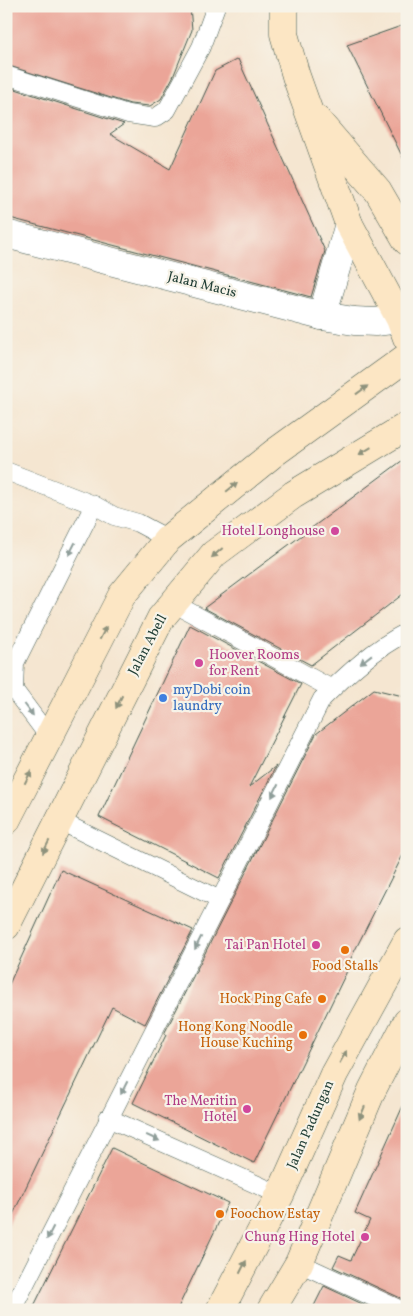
<svg xmlns="http://www.w3.org/2000/svg" width="413" height="1316" font-family="Vollkorn,serif">
  <style>
    .building { fill: #eba598 }
    .lines { fill: none; stroke-linecap: round; stroke-linejoin: round }
    .lane-casing { stroke: #3f564c; stroke-width: 19 }
    .street-casing { stroke: #3f564c; stroke-width: 29 }
    .secondary-casing { stroke: #3f564c; stroke-width: 29 }
    .lane { stroke: #fff; stroke-width: 18 }
    .street { stroke: #fff; stroke-width: 28 }
    .secondary { stroke: #fce6c4; stroke-width: 28 }
    .oneway { fill: #8e927c }
    .oneway2 { fill: #8f9e9a }
    .hotel-dot { fill: #d1479c; stroke: #f7f3e8; stroke-width: 2 }
    .shop-dot { fill: #3f7fe0; stroke: #f7f3e8; stroke-width: 2 }
    .food-dot { fill: #e8710a; stroke: #f7f3e8; stroke-width: 2 }
    .labels { text-anchor: middle; dominant-baseline: central; stroke-width: 4.5; stroke-linejoin: round; paint-order: stroke }
    .street-label { font-size: 14px; fill: #1f3d34; stroke: #f7f3e8 }
    .hotel-label { font-size: 14px; fill: #b23c85; stroke: #f7f3e8; text-anchor: end }
    .shop-label { font-size: 14px; fill: #366cbe; stroke: #f7f3e8; text-anchor: start }
    .food-label { font-size: 14px; fill: #c56008; stroke: #f7f3e8; text-anchor: end }
  </style>
  <rect width="100%" height="100%" fill="#f7f3e8"/>
  <filter id="ink" filterUnits="userSpaceOnUse"><feTurbulence type="fractalNoise" baseFrequency=".02" numOctaves="2"/><feDisplacementMap in="SourceGraphic" scale="10" xChannelSelector="R" yChannelSelector="G"/><feConvolveMatrix kernelMatrix="1 2 1 2 8 2 1 2 1" color-interpolation-filters="sRGB"/></filter>
  <filter id="wash" filterUnits="userSpaceOnUse"><feTurbulence type="fractalNoise" baseFrequency=".0096" numOctaves="4" result="noise"/><feDisplacementMap in="SourceGraphic" scale="20" xChannelSelector="R" yChannelSelector="G"/><feGaussianBlur stdDeviation="1.12" result="paint"/><feColorMatrix in="noise" values="0 0 0 0 0 0 0 0 0 0 0 0 0 0 0 0 0 1.4 0 .05"/><feComposite in="paint" operator="in"/></filter>
  <g filter="url(#wash)">
    <rect width="100%" height="100%" fill="#f5e6d1"/>
    <g id="blocks">
      <!-- building -->
      <g class="building">
        <path d="M6,6H190L192,30L173,77L161,99L150,106L130,104L6,65Z"/>
        <path d="M407,24V166L347,45Z"/>
        <path d="M238,59L325,251L311,297L6,217V86L124,124L110,134L170,169L215,71Z"/>
        <path d="M407,457V591L311,665L204,608Z"/>
        <path d="M190,625L301,684L249,787L276,766L219,878L99,817Z"/>
        <path d="M374,689L407,697V847L347,966L349,967L254,1163L133,1103L166,1035L164,1034L316,734Z"/>
        <path d="M61,870L193,930L145,1024L112,1007L6,1229V991Z"/>
        <path d="M407,1097V1301L333,1267L339,1255L351,1260L370,1220L355,1213Z"/>
        <path d="M112,1148L228,1203L177,1310H32Z"/>
        <path d="M324,1286L375,1310H312Z"/>
      </g>
    </g>
  </g>
  <g filter="url(#ink)">
    <use href="#blocks" fill-opacity="0" stroke="#3f564c" stroke-width="1"/>
    <g class="lines">
      <defs>
        <g id="lane">
          <path d="M6,75L128,114L155,118L167,110L201,47L216,6"/>
          <path d="M6,471L94,505L114,516L138,523L168,539"/>
          <path d="M173,603L332,689"/>
          <path d="M49,737L14,690L15,663L94,505"/>
          <path d="M60,821L220,900"/>
          <path d="M108,1118L280,1195"/>
          <path d="M299,1263L401,1310"/>
          <path d="M12,1310L322,699C348,673 374,649 407,632"/>
        </g>
        <g id="street">
          <path d="M6,234L322,316L354,321L375,322L400,319"/>
          <path d="M322,316L349,224"/>
        </g>
        <g id="secondary">
          <path d="M284,6V34L296,76L349,224L400,319L407,338"/>
          <path d="M316,119L378,191L407,241"/>
          <path d="M6,821L122,595L168,539L274,453L407,357"/>
          <path d="M6,926L161,618L214,554L293,495L407,426"/>
          <path d="M220,1310L280,1195L334,1074L407,941"/>
          <path d="M271,1310L299,1263L372,1090L407,1022"/>
        </g>
      </defs>
      <!-- lane casing -->
      <use href="#lane" class="lane-casing"/>
      <!-- street casing -->
      <use href="#street" class="street-casing"/>
      <!-- secondary casing -->
      <use href="#secondary" class="secondary-casing"/>
      <!-- lane -->
      <use href="#lane" class="lane"/>
      <!-- street -->
      <use href="#street" class="street"/>
      <!-- secondary -->
      <use href="#secondary" class="secondary"/>
    </g>
    <!-- one-way arrows -->
    <defs><path id="oneway-solid" d="M-6-.8H1V-3.2L6.5 0L1 3.2V.8H-6Z" transform="scale(1.25)"/></defs>
    <g class="oneway">
      <use href="#oneway-solid" transform="translate(362 390) rotate(-36)"/>
      <use href="#oneway-solid" transform="translate(365 451) rotate(149)"/>
      <use href="#oneway-solid" transform="translate(232 487) rotate(-39)"/>
      <use href="#oneway-solid" transform="translate(217 553) rotate(139)"/>
      <use href="#oneway-solid" transform="translate(103 633) rotate(-63)"/>
      <use href="#oneway-solid" transform="translate(119 702) rotate(116)"/>
      <use href="#oneway-solid" transform="translate(28 777) rotate(-63)"/>
      <use href="#oneway-solid" transform="translate(46 847) rotate(117)"/>
      <use href="#oneway-solid" transform="translate(343 1057) rotate(-61)"/>
      <use href="#oneway-solid" transform="translate(362 1113) rotate(113)"/>
      <use href="#oneway-solid" transform="translate(243 1267) rotate(-63)"/>
    </g>
    <g class="oneway2">
      <use href="#oneway-solid" transform="translate(72 549) rotate(117)"/>
      <use href="#oneway-solid" transform="translate(366 659) rotate(142)"/>
      <use href="#oneway-solid" transform="translate(29 710) rotate(53)"/>
      <use href="#oneway-solid" transform="translate(275 791) rotate(117)"/>
      <use href="#oneway-solid" transform="translate(198 943) rotate(117)"/>
      <use href="#oneway-solid" transform="translate(124 1088) rotate(117)"/>
      <use href="#oneway-solid" transform="translate(153 1138) rotate(24)"/>
      <use href="#oneway-solid" transform="translate(50 1233) rotate(117)"/>
    </g>
  </g>
  <!-- markers -->
  <g class="hotel-dot">
    <circle cx="335" cy="531" r="5"/>
    <circle cx="199" cy="663" r="5"/>
    <circle cx="316" cy="945" r="5"/>
    <circle cx="247" cy="1109" r="5"/>
    <circle cx="365" cy="1237" r="5"/>
  </g>
  <circle class="shop-dot" cx="163" cy="698" r="5"/>
  <g class="food-dot">
    <circle cx="345" cy="950" r="5"/>
    <circle cx="322" cy="999" r="5"/>
    <circle cx="303" cy="1035" r="5"/>
    <circle cx="220" cy="1214" r="5"/>
  </g>
  <g class="labels">
    <!-- street labels -->
    <g class="street-label">
      <text transform="translate(202 285) rotate(14)">Jalan Macis</text>
      <text transform="translate(148 645) rotate(-62)">Jalan Abell</text>
      <text transform="translate(311 1125) rotate(-66)">Jalan Padungan</text>
    </g>
    <!-- hotel labels -->
    <g class="hotel-label">
      <text x="325" y="531">Hotel Longhouse</text>
      <text x="209" y="655" text-anchor="start">Hoover Rooms<tspan x="209" dy="16">for Rent</tspan></text>
      <text x="306" y="945">Tai Pan Hotel</text>
      <text x="237" y="1101">The Meritin<tspan x="237" dy="16">Hotel</tspan></text>
      <text x="355" y="1237">Chung Hing Hotel</text>
    </g>
    <!-- shop labels -->
    <g class="shop-label">
      <text x="173" y="690">myDobi coin<tspan x="173" dy="16">laundry</tspan></text>
    </g>
    <!-- food labels -->
    <g class="food-label">
      <text x="345" y="966" text-anchor="middle">Food Stalls</text>
      <text x="312" y="999">Hock Ping Cafe</text>
      <text x="293" y="1027">Hong Kong Noodle<tspan x="293" dy="16">House Kuching</tspan></text>
      <text x="230" y="1214" text-anchor="start">Foochow Estay</text>
    </g>
  </g>
  <!-- margin -->
  <rect width="413" height="1316" fill="none" stroke="#f7f3e8" stroke-width="25"/>
</svg>
